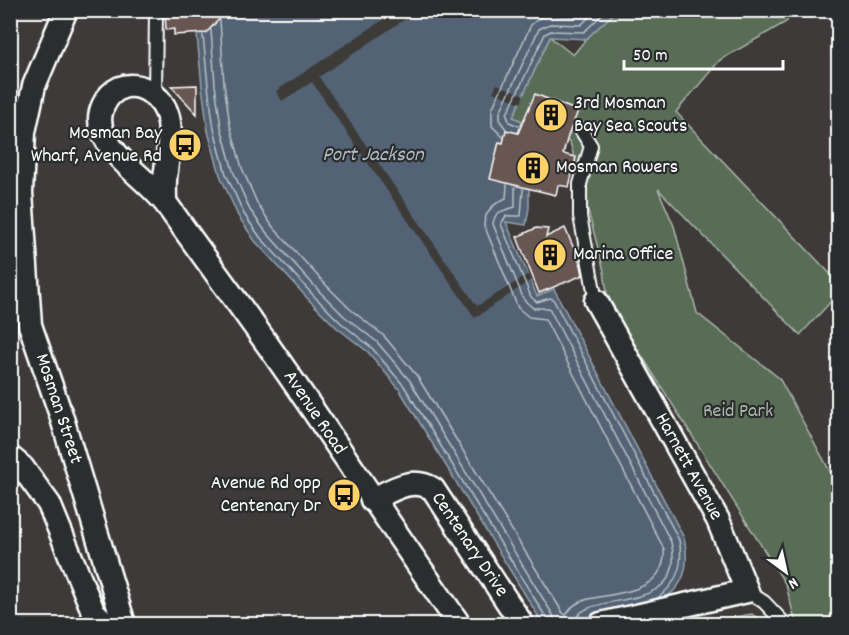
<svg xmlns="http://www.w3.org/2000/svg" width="849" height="635" font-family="Dekko,sans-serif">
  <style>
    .green { fill: #596c57; stroke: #acb6ab; stroke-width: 1.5 }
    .water { fill: #536475; stroke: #98a2ac; stroke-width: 1.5 }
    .pier { fill: #3d3a39 }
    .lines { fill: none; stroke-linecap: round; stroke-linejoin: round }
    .shore { stroke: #bac1c8; stroke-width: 1.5 }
    .building { fill: #685753; stroke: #fff; stroke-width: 1.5 }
    .service-casing { stroke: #fff; stroke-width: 16 }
    .minor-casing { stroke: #fff; stroke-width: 27 }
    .service { stroke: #2a2d2e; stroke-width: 12 }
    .minor { stroke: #2a2d2e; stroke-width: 22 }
    .labels { text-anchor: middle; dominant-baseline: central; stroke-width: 4.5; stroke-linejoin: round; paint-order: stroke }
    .poi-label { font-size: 20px; fill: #fff; stroke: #2a2d2e; text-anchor: start }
    .street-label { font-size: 20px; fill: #fff; stroke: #2a2d2e }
    .park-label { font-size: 20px; fill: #acb6ab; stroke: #2a2d2e }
    .water-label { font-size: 21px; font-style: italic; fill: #b2b9c1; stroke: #2a2d2e }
  </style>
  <rect width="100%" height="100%" fill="#3d3a39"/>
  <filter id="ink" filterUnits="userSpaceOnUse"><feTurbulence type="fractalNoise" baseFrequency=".0167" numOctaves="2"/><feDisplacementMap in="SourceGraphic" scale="12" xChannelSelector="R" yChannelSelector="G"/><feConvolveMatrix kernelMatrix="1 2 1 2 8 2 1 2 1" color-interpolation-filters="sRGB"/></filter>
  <g filter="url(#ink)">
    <!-- green -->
    <g class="green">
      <path d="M616,11H795L786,22L720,60L676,112L838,282V294L800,335L658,189L674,226L697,313L779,378L838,486V624H796L786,585L620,321L607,293L604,271L570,142L513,117L550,37L573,55L586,39Z"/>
      <path d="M752,614L766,624H695Z"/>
    </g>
    <!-- water -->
    <path class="water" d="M198,11H616L586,39L550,37L513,117L536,127L529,187V208L526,225L506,222L537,296L554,289L684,538C696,591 661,606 617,615C603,618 589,623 576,624C565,626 554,624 543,624L399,389L368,352L336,327L309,300L255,241L238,216L220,175L208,131L202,87L197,35Z"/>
    <!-- pier -->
    <g class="pier">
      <path d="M396,11H417L319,77L477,306L529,274L531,280L475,318L312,82L282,101L276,91Z"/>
      <path d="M497,84L524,95L521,103L493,92Z"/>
    </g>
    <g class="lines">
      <!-- shore -->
      <g class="shore">
        <path d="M220,20L224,84L230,125L242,168L258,205L273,227L326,285L350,309L384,336L417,376L563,613L566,615L573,606L581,601C613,592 667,595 664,549L545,319L529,317L518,308L484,225C485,210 494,204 506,198L507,185"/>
        <path d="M211,30L215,85L221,127L233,171L250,210L266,232L319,291L344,316L377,342L410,381L553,615L556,624"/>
        <path d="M203,35L208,86L214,129L226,174L244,214L260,237L314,296L340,322L372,348L404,386L547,619L548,624"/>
        <path d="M519,126L509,122L507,114L545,34L551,31L584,32L607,10"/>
        <path d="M506,129L500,121V112L539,29L550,24L581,25L596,10"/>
        <path d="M503,137L492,126V109L531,25L538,19L546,15L577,16L583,10"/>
        <path d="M515,187V207C505,211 495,209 493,224L524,300L533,308H549L671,542C690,621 577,586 575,624"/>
        <path d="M523,189L521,216H506L501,224L531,297L537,302L550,298L553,299L679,540C684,564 677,585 656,599"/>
      </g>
    </g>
    <!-- building -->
    <g class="building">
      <path d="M165,10H228L206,33L174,35V29L166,30Z"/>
      <path d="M197,85V114L171,86Z"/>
      <path d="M535,94L578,111L568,136L563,154L576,157L569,187L558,185L556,195L490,179L499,142L503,143L506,130L518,133Z"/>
      <path d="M536,228L548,229L546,237L565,228L581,265L583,275L539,293L517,237Z"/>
    </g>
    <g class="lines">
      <defs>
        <g id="service">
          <path d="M155,96L156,10"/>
          <path d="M581,130L591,146L580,184V216L596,301"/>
          <path d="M747,591L764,602L785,624"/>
        </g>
        <g id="minor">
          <path d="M66,10L34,86L24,132L21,193L30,325L61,415L124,624"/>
          <path d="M165,202C165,192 164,181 166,171C169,142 178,111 150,92C141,86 130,84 120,88C105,95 96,114 102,130C113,161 148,179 167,205C201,253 236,300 270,348C334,439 395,533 459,624"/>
          <path d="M596,301L718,520L747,591L601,624"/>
          <path d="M10,457L22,467L49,504L93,611L106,624"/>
          <path d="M372,500C392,490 412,476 433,489L522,624"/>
        </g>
      </defs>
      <!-- service casing -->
      <use href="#service" class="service-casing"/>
      <!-- minor casing -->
      <use href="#minor" class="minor-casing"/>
      <!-- service -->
      <use href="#service" class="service"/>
      <!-- minor -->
      <use href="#minor" class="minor"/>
    </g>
  </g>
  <!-- icons -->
  <defs>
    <symbol id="building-disc" viewBox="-11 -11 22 22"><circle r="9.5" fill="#ffd166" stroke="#2a2d2e"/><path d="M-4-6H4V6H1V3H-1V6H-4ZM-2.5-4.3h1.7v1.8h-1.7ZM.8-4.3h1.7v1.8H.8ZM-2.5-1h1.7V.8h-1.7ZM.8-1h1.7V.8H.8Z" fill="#111"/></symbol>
    <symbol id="bus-disc" viewBox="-11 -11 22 22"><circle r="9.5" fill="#ffd166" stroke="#2a2d2e"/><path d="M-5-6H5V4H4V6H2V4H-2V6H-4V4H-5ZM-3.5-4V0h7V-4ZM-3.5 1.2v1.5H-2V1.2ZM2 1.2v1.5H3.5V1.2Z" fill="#111"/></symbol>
  </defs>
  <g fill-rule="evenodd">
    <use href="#building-disc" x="532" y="96" width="38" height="38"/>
    <use href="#bus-disc" x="166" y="126" width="38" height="38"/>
    <use href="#building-disc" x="514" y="149" width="38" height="38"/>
    <use href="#building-disc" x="531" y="236" width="38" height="38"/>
    <use href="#bus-disc" x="325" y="476" width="38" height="38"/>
  </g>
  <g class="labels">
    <!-- poi labels -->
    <g class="poi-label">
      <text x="574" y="104">3rd Mosman<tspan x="574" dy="23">Bay Sea Scouts</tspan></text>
      <text x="162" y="134" text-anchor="end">Mosman Bay<tspan x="162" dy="23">Wharf, Avenue Rd</tspan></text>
      <text x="556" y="168">Mosman Rowers</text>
      <text x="573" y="255">Marina Office</text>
      <text x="321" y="484" text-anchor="end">Avenue Rd opp<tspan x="321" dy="23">Centenary Dr</tspan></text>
    </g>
    <!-- street labels -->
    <g class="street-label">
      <text transform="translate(58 409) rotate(72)">Mosman Street</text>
      <text transform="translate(314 413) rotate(56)">Avenue Road</text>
      <text transform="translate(688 467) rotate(61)">Harnett Avenue</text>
      <text transform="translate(469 545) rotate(56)">Centenary Drive</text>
    </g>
    <!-- park labels -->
    <g class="park-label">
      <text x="738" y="412">Reid Park</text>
    </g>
    <!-- water labels -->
    <g class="water-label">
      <text x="373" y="156">Port Jackson</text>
    </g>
  </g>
  <!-- margin -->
  <rect width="849" height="635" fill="none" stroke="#2a2d2e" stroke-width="36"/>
  <rect x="18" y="18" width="813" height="599" fill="none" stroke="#fff" stroke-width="2" filter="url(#ink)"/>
  <!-- north arrow -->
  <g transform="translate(786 572) rotate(147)" stroke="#2a2d2e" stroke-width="4.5" paint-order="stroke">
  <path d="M0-4.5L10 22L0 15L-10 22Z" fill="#ffffff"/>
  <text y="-9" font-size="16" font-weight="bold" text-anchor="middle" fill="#ffffff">N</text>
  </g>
  <!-- scale -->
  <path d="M624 60v9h159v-9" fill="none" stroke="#ffffff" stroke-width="3"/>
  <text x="633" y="60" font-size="18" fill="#ffffff" stroke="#2a2d2e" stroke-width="4.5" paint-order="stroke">50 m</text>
</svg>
